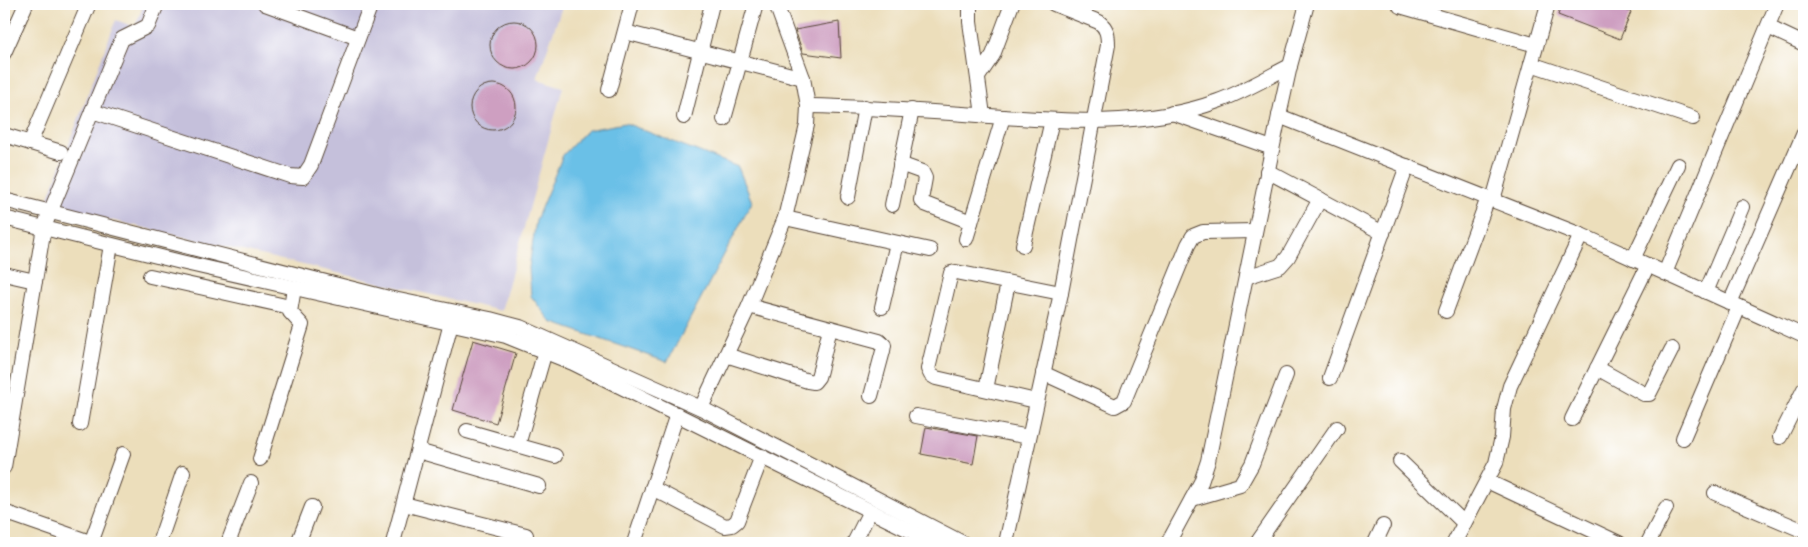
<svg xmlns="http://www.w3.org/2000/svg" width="1808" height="547" font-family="Mynerve,sans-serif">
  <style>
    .industrial { fill: #c5c0db }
    .water { fill: #6bc0e7; stroke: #537582 }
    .building { fill: #ce9fc1 }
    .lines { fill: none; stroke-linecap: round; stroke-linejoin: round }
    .minor-casing { stroke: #564536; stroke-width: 16 }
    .minor { stroke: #fff; stroke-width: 14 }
  </style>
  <rect width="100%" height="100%" fill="#fff"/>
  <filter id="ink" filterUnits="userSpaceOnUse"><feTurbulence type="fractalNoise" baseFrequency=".02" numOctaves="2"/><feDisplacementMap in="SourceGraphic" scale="10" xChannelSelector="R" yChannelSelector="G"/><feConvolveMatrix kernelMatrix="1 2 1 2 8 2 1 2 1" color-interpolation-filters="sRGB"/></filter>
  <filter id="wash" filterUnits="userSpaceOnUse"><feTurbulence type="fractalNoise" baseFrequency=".0096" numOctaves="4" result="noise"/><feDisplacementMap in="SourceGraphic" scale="20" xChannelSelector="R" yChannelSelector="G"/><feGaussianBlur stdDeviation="1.12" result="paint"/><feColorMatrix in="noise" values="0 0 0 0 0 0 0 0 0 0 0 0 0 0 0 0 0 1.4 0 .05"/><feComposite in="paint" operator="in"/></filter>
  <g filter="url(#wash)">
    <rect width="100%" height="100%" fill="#ecdebb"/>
    <!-- industrial -->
    <path class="industrial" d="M144,4H563L537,79L563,87L501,311L46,205L116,20L135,27Z"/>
    <!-- water -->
    <path class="water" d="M625,123L738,167L752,202L667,362L551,322L531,296L529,268L536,220L563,155L587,130Z"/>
    <g id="blocks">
      <!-- building -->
      <g class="building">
        <path d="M1562,4H1609L1631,12L1620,39L1558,15Z"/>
        <circle cx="514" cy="45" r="24"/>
        <path d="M839,22L841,58L803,53L795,30Z"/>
        <circle cx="493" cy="107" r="23"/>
        <path d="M473,340L516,353L496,423L453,410Z"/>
        <path d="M926,427L978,436L973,464L921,454Z"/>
      </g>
    </g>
  </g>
  <g filter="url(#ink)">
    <use href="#blocks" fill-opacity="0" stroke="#564536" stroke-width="1"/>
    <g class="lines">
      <defs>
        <g id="minor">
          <path d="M265,4L358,38"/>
          <path d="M970,4V22L983,115"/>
          <path d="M1400,6L1536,45"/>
          <path d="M1768,27L1804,44"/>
          <path d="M625,32L803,78"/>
          <path d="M4,53L26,4"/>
          <path d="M1531,64L1693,118"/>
          <path d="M978,77L993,55L1012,4"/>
          <path d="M609,90L632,4"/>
          <path d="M808,106C865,107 922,111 978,115C1056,121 1143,129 1218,101C1243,92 1266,78 1290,66"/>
          <path d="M92,111L122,39L148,26L157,4"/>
          <path d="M1172,113L1272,148"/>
          <path d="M1279,116L1581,235L1804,336"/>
          <path d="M684,117L712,4"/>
          <path d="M724,119L756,4"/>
          <path d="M4,135L61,152"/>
          <path d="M30,143L88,6"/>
          <path d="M900,164L922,172L925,178L921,200L925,204L971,222"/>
          <path d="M1267,171L1383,233"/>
          <path d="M848,197L865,107"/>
          <path d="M4,200L389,298L490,319L520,327L701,408L963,543"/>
          <path d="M1493,200L1548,4"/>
          <path d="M892,205L912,110"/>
          <path d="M4,218L181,262L506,336L573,363L935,543"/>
          <path d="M785,218L930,250"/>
          <path d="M966,239L1003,117"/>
          <path d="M1023,245L1052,120"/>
          <path d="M1633,259L1678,165"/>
          <path d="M1665,273L1777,4"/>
          <path d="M4,274L35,281"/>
          <path d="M150,276L290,307"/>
          <path d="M1246,277L1280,266L1288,257L1320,199"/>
          <path d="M1706,292L1742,207"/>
          <path d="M1730,303L1804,133"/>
          <path d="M749,306L879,341L884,345L883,351L871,396"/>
          <path d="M882,307L897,243"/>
          <path d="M1446,311L1488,198"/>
          <path d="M726,355L808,381L814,382L818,377L820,370L830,328"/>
          <path d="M1597,368L1644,394H1649L1672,349"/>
          <path d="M1043,373L1106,402L1115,406L1124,401L1188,245L1193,236L1203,232L1255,231"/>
          <path d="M1330,378L1407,166"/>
          <path d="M986,389L1008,283"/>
          <path d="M1036,401L936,378L931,375L928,369L951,273L956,272L1061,293"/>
          <path d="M701,408L749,306L785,218L807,125L808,106L803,78L776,4"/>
          <path d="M916,416L1029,437"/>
          <path d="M1572,419L1648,265"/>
          <path d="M80,424L111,245"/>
          <path d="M467,431L555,456"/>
          <path d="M1780,437L1804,389"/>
          <path d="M1683,438L1739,307"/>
          <path d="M518,445L545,351"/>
          <path d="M418,451L539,486"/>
          <path d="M260,459L302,325L290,312L294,288"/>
          <path d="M1400,461L1464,523"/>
          <path d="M4,467L44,227L92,111L290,176L303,177L311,165L371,4"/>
          <path d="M1487,481L1619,543"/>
          <path d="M652,488L725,526L732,525L737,521L762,456"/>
          <path d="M1715,493L1804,531"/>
          <path d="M1192,499L1240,485L1252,464L1286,375"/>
          <path d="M404,504L526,535"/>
          <path d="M4,512L93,543"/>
          <path d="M91,543L123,454"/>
          <path d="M159,543L183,473"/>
          <path d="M228,543L251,483"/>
          <path d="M298,543L312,507"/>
          <path d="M393,543L451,323"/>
          <path d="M634,543L677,414"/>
          <path d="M854,543L870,511"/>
          <path d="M1006,543L1061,293L1108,45C1108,35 1107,28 1099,22L1054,4"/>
          <path d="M1168,543L1201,482L1208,461L1279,116L1290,66L1307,4"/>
          <path d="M1257,543L1337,428"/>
          <path d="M1375,543L1383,526"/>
          <path d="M1454,543L1496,463L1502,437L1504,409L1510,386L1581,235"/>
          <path d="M1648,543L1666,508"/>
        </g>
      </defs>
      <!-- minor casing -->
      <use href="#minor" class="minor-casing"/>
      <!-- minor -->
      <use href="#minor" class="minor"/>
    </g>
  </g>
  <!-- margin -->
  <rect width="1808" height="547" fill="none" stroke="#fff" stroke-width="20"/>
</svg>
